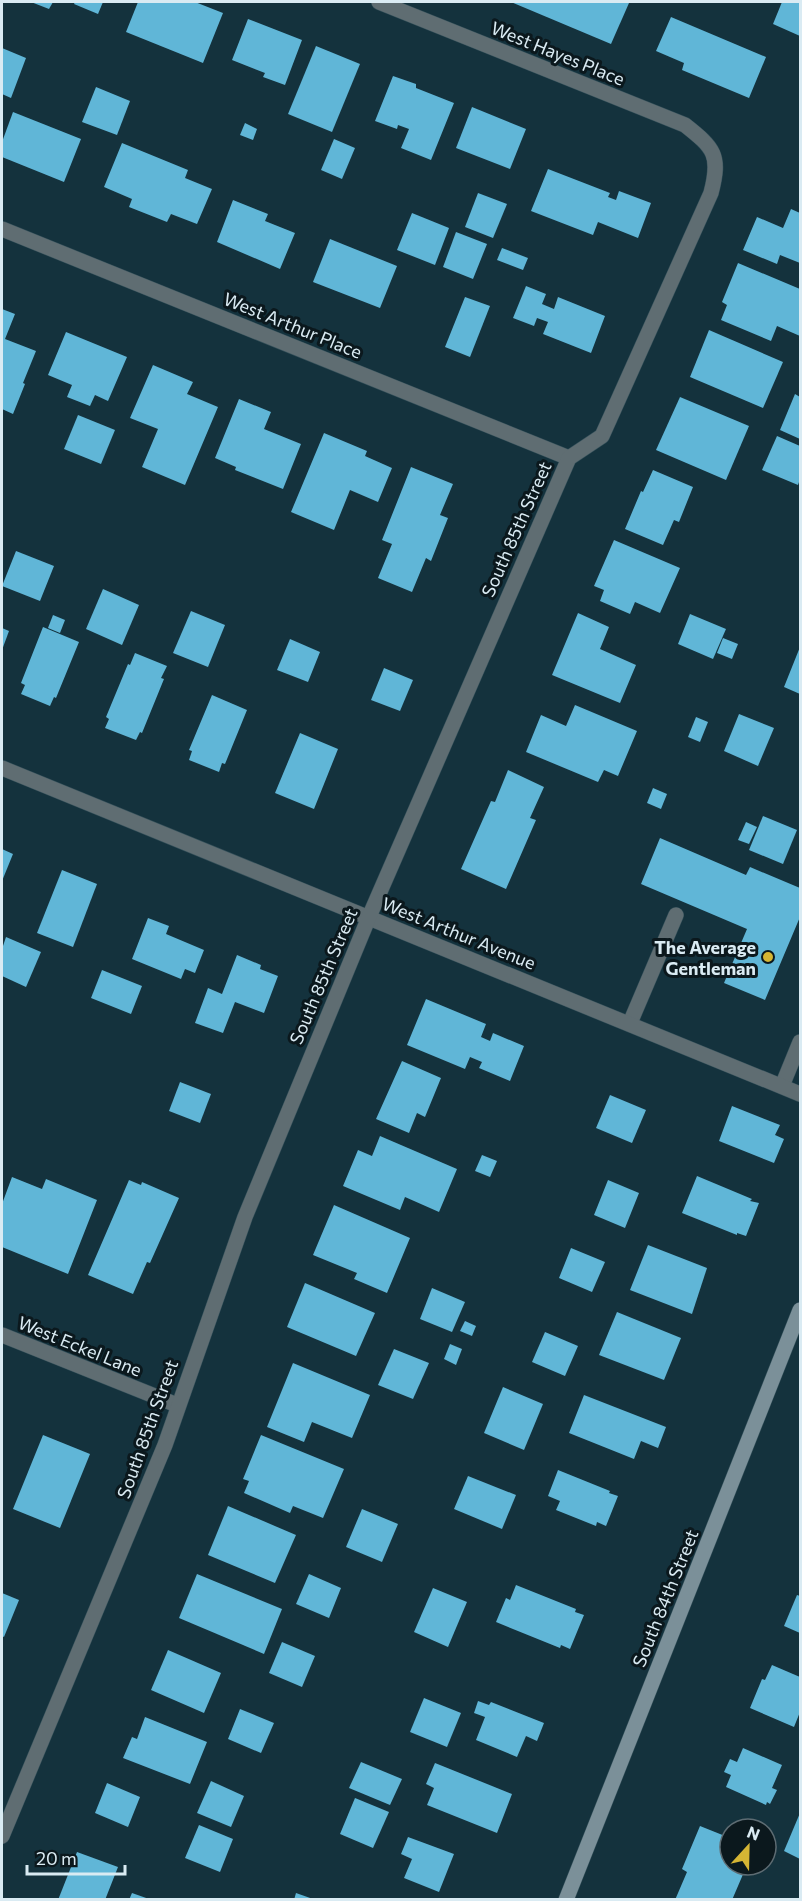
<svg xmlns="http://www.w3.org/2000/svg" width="802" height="1901" font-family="Commissioner,sans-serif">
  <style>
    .building { fill: #60b6d7 }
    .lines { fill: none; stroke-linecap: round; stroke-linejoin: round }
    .lane-casing { stroke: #34505a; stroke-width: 16 }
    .street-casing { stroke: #34505a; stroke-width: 16 }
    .secondary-casing { stroke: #34505a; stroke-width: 16 }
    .lane { stroke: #5f6d72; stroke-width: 15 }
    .street { stroke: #5f6d72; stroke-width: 15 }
    .secondary { stroke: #7b9099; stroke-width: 15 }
    .poi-dot { fill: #d5b534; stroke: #0b181d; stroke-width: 2 }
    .labels { text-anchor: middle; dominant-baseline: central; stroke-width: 6; stroke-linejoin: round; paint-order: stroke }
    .street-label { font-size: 18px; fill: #daebf3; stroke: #0b181d }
    .poi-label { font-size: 18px; font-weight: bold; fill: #daebf3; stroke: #0b181d; text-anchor: end }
  </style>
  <rect width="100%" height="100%" fill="#14323d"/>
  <!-- building -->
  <g class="building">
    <path d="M31,2H53L49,9Z"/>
    <path d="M75,2H103L98,14L74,4Z"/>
    <path d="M138,2H195L223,13L203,63L126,32Z"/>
    <path d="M511,2H626L629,3L611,44Z"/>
    <path d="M782,2H800V36L773,24Z"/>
    <path d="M671,17L766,57L749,98L682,70L684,63L656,51Z"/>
    <path d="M248,19L302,40L285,85L263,77L265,73L232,60Z"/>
    <path d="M316,46L360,64L332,132L288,114Z"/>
    <path d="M2,48L26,58L11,98L2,94Z"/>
    <path d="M393,76L416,84V88L454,103L431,160L401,148L409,129L398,125L397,129L375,121Z"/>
    <path d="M96,87L130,101L117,135L82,122Z"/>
    <path d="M472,107L526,129L510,169L456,148Z"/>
    <path d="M13,112L81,139L64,182L2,157V142Z"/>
    <path d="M245,123L257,129L253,140L240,135Z"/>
    <path d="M334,139L355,148L342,179L321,170Z"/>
    <path d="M122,143L188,170L185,178L212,189L197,224L171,214L167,222L129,207L132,199L104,187Z"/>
    <path d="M548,169L610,193L608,197L616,200L619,191L651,203L638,238L598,222L593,235L531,211Z"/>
    <path d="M478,193L507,204L493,238L465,227Z"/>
    <path d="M233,200L268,214L265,221L295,233L280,269L217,242Z"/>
    <path d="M791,209L800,213V263L780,255L777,264L743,250L757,217L783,228Z"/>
    <path d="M412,213L449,228L435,265L397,250Z"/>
    <path d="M456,232L487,244L473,279L443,267Z"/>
    <path d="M330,239L397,266L380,308L313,282Z"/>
    <path d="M502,248L528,258L523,270L497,260Z"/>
    <path d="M738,263L800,289V336L777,326L771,341L721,320L727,305L722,302Z"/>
    <path d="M526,286L546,294L542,304L554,309L558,297L605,316L591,353L543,334L548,322L537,318L534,326L513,318Z"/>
    <path d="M465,297L490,306L470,357L445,347Z"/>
    <path d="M2,309L15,314L5,339L36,351L23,383L25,384L13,414L2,409Z"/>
    <path d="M709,330L783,362L763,408L690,377Z"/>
    <path d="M66,332L127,357L108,401L95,395L90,406L67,397L72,385L48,375Z"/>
    <path d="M153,365L193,382L187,394L218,407L185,485L142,467L158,429L130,418Z"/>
    <path d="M795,394L800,397V439L780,430Z"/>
    <path d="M680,397L749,426L726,480L656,450Z"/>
    <path d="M239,399L271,412L264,429L301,444L283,489L235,470L236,467L215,458Z"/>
    <path d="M78,415L115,430L101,464L64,449Z"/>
    <path d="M324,433L367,451L365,456L392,468L378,502L350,490L334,530L291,512Z"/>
    <path d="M777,436L800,446V479L798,485L762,470Z"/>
    <path d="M411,467L453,484L440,515L448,518L431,561L426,558L412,592L378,578L392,544L382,540Z"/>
    <path d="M653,470L693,487L679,522L674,520L663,545L625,529L641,491L643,492Z"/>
    <path d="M614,540L680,568L660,613L635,602L630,614L600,601L604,590L594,586Z"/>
    <path d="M16,551L54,566L40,601L2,586Z"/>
    <path d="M103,589L139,605L122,645L86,629Z"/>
    <path d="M191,611L225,625L208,667L173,653Z"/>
    <path d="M578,613L609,627L600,649L636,665L620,703L552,675Z"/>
    <path d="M690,614L726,629L713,659L678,644Z"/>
    <path d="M53,615L65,620L60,633L48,628Z"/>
    <path d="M43,627L79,642L56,698L54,697L50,706L21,694L25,685L21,683Z"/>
    <path d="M2,628L9,631L2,650Z"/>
    <path d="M723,638L738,644L732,659L717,653Z"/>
    <path d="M290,639L320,652L308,682L277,670Z"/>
    <path d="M800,647V694L784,687Z"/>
    <path d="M135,653L167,666L161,678L164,679L142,733L140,732L136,740L105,728L109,719L106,717L128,664L130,665Z"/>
    <path d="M384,668L413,680L400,711L371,700Z"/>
    <path d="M212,695L247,710L225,764L222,763L219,772L189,760L192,751L189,750Z"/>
    <path d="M575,705L637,731L618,776L604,770L598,782L526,752L541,715L566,726Z"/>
    <path d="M739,714L774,728L758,766L724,751Z"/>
    <path d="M696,717L708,722L700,742L688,737Z"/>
    <path d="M300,733L338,749L314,809L275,793Z"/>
    <path d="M508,770L544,787L530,818L536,820L506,889L461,869L491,801L495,802Z"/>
    <path d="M653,788L667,794L661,809L647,803Z"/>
    <path d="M763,816L797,830L783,864L749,850Z"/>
    <path d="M746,822L757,827L749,844L738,840Z"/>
    <path d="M660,838L746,875L750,867L800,888V917L765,1000L724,983L747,929L641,884Z"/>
    <path d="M2,849L13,854L2,881Z"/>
    <path d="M62,870L97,884L73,947L37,933Z"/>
    <path d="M148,918L169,926L166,934L204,950L195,973L185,969L181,979L132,959Z"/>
    <path d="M6,937L41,952L26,987L2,976V949Z"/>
    <path d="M237,955L261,965L260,969L278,976L264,1013L235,1002L223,1033L195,1023L208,988L222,994Z"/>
    <path d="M102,970L142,986L131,1014L91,998Z"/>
    <path d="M426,999L486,1024L481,1037L490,1041L493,1033L524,1046L510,1081L479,1068L482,1062L470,1057L465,1069L407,1045Z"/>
    <path d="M402,1061L441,1078L425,1117L417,1113L409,1133L376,1119Z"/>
    <path d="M180,1082L211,1094L200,1123L169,1111Z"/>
    <path d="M610,1095L646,1110L632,1143L596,1128Z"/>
    <path d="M732,1106L780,1125L775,1135L784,1139L774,1163L719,1141Z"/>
    <path d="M380,1136L457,1169L439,1212L405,1197L400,1210L343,1186L358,1150L372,1156Z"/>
    <path d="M482,1155L497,1161L490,1177L475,1171Z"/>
    <path d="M697,1176L752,1199L750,1201L759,1203L746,1236L737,1233V1235L682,1213Z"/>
    <path d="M12,1177L42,1189L46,1179L97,1200L68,1274L2,1247V1204Z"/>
    <path d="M129,1180L141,1185L142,1182L179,1198L150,1263L147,1262L133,1294L88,1275Z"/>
    <path d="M608,1180L639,1193L625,1228L594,1215Z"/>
    <path d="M334,1205L410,1238L387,1293L354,1279L357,1273L313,1255Z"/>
    <path d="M648,1245L707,1268L692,1314L630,1290Z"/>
    <path d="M571,1248L605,1262L592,1292L559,1278Z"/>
    <path d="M305,1283L375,1313L356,1356L287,1327Z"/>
    <path d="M432,1288L465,1302L452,1332L420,1319Z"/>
    <path d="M617,1312L681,1338L664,1380L599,1355Z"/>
    <path d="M465,1321L476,1326L472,1336L460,1331Z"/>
    <path d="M545,1332L578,1346L565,1376L532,1362Z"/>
    <path d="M450,1344L462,1349L456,1365L444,1359Z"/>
    <path d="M394,1349L429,1363L413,1399L378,1385Z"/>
    <path d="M293,1363L370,1395L352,1438L312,1422L304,1442L267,1427Z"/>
    <path d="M503,1387L543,1404L524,1450L484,1433Z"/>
    <path d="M584,1395L666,1427L658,1448L641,1441L634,1459L569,1433Z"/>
    <path d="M43,1435L90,1454L60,1528L13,1509Z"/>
    <path d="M261,1435L344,1469L323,1518L293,1506L290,1513L244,1493L249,1481L243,1479Z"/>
    <path d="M558,1470L610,1491L609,1493L618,1496L606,1526L597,1522L596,1526L556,1510L560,1501L548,1496Z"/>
    <path d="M468,1476L516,1495L502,1529L454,1509Z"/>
    <path d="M228,1506L296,1535L275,1583L208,1555Z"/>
    <path d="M362,1509L398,1524L382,1562L346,1547Z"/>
    <path d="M197,1574L282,1609L264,1654L179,1618Z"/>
    <path d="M309,1574L341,1588L329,1618L296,1604Z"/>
    <path d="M516,1585L576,1609L575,1612L584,1615L570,1649L561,1645L560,1648L496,1622L506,1598L510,1600Z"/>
    <path d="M433,1588L467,1602L448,1647L414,1632Z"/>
    <path d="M2,1593L19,1600L4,1637L2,1636Z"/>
    <path d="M797,1595L800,1596V1633L784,1626Z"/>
    <path d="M282,1642L315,1656L302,1687L269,1673Z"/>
    <path d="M168,1650L221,1673L204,1713L151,1690Z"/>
    <path d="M772,1665L800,1677V1712L794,1727L750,1708L762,1679L765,1680Z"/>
    <path d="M424,1698L461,1713L447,1747L410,1732Z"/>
    <path d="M478,1701L489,1705L491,1702L544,1723L537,1741L526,1736L517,1757L476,1740L485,1717L474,1713Z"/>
    <path d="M240,1709L274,1723L261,1753L228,1739Z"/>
    <path d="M145,1717L207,1742L190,1784L123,1758L132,1737L137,1739Z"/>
    <path d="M743,1748L782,1765L772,1788L777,1790L770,1804L767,1802L766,1805L726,1787L731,1775L724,1772L730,1759L737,1762Z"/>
    <path d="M361,1762L402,1779L390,1805L349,1788Z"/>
    <path d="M435,1763L512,1794L497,1833L427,1805L434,1788L426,1784Z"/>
    <path d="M211,1781L244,1796L231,1827L197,1813Z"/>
    <path d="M107,1783L140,1797L128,1827L95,1813Z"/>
    <path d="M355,1798L389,1812L373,1848L340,1834Z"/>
    <path d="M800,1813V1859L784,1851Z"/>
    <path d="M199,1825L233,1839L220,1872L185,1858Z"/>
    <path d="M700,1826L730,1838V1865H747L732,1900H675L687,1872L682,1869Z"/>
    <path d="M408,1837L454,1854L439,1892L404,1878L412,1859L401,1854Z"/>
    <path d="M77,1852L118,1867L105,1900H58Z"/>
    <path d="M132,1893L149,1899V1900H129Z"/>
    <path d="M296,1893L313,1899V1900H294Z"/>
  </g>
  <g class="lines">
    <defs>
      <g id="lane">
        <path d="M630,1023L676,915"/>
        <path d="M782,1086L800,1042"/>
      </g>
      <g id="street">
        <path d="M2,229L569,458"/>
        <path d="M2,768L800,1094"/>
        <path d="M2,1335L177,1405"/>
        <path d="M2,1836L165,1445L245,1217L369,917L569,458L602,436L711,193C721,155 714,148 685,125L379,2"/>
      </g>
      <path id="secondary" d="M566,1900L800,1310"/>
    </defs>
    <!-- lane casing -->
    <use href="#lane" class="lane-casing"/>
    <!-- street casing -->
    <use href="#street" class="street-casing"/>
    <!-- secondary casing -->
    <use href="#secondary" class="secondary-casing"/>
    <!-- lane -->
    <use href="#lane" class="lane"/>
    <!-- street -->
    <use href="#street" class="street"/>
    <!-- secondary -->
    <use href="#secondary" class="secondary"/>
  </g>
  <!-- markers -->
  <circle class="poi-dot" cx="768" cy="957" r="6"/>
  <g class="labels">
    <!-- street labels -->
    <g class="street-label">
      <text transform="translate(558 53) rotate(22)">West Hayes Place</text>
      <text transform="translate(293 325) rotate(22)">West Arthur Place</text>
      <text transform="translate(516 529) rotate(-66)">South 85th Street</text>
      <text transform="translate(459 933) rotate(22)">West Arthur Avenue</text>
      <text transform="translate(323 976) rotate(-67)">South 85th Street</text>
      <text transform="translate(80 1346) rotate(22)">West Eckel Lane</text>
      <text transform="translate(147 1429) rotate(-70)">South 85th Street</text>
      <text transform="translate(665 1598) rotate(-68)">South 84th Street</text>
    </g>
    <!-- poi labels -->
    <g class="poi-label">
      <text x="756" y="947">The Average<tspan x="756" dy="21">Gentleman</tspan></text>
    </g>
  </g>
  <!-- border -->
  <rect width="802" height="1901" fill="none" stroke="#daebf3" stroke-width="6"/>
  <!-- north arrow -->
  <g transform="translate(748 1847) rotate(22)"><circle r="28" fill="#0b181d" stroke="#5e6c73" stroke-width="1.5"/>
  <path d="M0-4.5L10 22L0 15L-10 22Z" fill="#d5b534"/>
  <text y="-9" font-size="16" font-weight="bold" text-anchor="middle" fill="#daebf3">N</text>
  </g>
  <!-- scale -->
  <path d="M27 1865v9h98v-9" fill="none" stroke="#daebf3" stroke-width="3"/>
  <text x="36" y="1865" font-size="18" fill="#daebf3" stroke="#0b181d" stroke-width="4.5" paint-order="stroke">20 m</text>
</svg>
